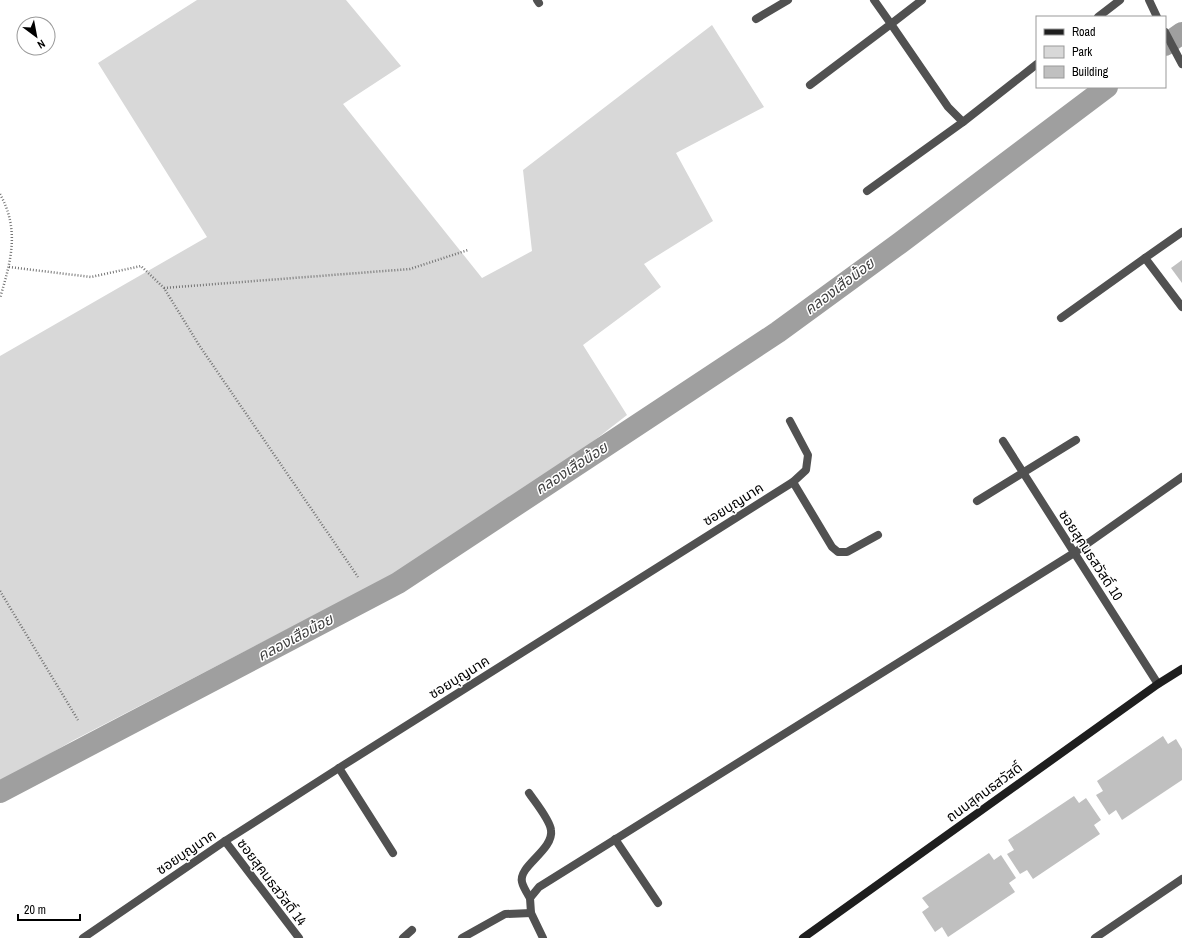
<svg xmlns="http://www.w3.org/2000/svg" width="1182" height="938" font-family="'Archivo Narrow','Noto Sans Thai',sans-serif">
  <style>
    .green { fill: #d8d8d8 }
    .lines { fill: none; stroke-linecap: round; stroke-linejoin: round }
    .canal { stroke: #9f9f9f; stroke-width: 22 }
    .building { fill: #c0c0c0 }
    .path { stroke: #737373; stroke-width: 2.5; stroke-dasharray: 1 2; stroke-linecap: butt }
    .lane { stroke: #515151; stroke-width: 8 }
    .street { stroke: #515151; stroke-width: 8 }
    .secondary { stroke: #1e1e1e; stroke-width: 8 }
    .labels { text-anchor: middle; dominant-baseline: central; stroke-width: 3; stroke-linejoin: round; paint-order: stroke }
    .street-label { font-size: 14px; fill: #000; stroke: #fff }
    .water-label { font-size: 15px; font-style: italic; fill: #404040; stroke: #fff }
  </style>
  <rect width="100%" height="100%" fill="#fff"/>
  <!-- green -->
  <path class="green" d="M197,0H346L401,66L343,104L482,278L532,251L523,170L712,25L764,107L676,153L713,221L644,264L661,287L583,345L627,415L546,478L394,574L72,741L0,783V356L207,237L98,63Z"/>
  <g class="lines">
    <!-- canal -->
    <g class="canal">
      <path d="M1165,45L1182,33"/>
      <path d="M0,792L398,583L778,332L900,243L1107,87"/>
    </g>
  </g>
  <!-- building -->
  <g class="building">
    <path d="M1182,260V283L1171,268Z"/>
    <path d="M1163,736L1168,744L1176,739L1182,749V780L1122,820L1116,810L1109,815L1096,795L1103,791L1097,781Z"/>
    <path d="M1074,796L1079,803L1086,798L1101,820L1094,825L1100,834L1033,879L1027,870L1020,874L1007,854L1014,850L1008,840Z"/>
    <path d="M989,853L994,860L1001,855L1016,878L1009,883L1015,892L948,937L942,927L935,932L922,912L929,907L922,898Z"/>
  </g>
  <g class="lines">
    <!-- path -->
    <g class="path">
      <path d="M0,194C20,230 11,261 0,298"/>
      <path d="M9,267L91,277L141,266L164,288L199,345L358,577"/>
      <path d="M164,288L410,269L468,250"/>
      <path d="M0,591L78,720"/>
    </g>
    <!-- lane -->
    <g class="lane">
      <path d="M339,768L393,853"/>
      <path d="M529,793C535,802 550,820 551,830C554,850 518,866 522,882C523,887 527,893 530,898"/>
      <path d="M615,839L658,903"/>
      <path d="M403,938L412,930"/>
      <path d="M462,938L505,914L531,913"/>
    </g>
    <!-- street -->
    <g class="street">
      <path d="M537,0L539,3"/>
      <path d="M922,0L891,24L948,107L963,122"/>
      <path d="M1149,0L1157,17"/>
      <path d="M1098,17L1120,0"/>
      <path d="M756,19L788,0"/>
      <path d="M1165,32L1182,64"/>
      <path d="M810,85L891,24L874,0"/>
      <path d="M867,191L963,122L1037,64"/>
      <path d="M1182,232L1145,258L1182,307"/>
      <path d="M1061,318L1145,258"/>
      <path d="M1003,441L1158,684"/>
      <path d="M793,482L832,547L838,552H847L878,535"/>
      <path d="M977,501L1076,440"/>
      <path d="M225,841L299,938"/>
      <path d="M83,938L225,841L339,768L793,482L806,470L808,455L790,421"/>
      <path d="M543,938L531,913L530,898L539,887L1074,553L1182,477"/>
      <path d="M1095,938L1182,879"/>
    </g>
    <!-- secondary -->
    <path class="secondary" d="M803,938L1158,684L1182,669"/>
  </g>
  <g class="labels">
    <!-- street labels -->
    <g class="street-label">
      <text transform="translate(733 504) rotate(-32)">ซอยบุญนาค</text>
      <text transform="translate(1091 555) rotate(57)">ซอยสุคนธสวัสดิ์ 10</text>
      <text transform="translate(459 677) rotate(-32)">ซอยบุญนาค</text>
      <text transform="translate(984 792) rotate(-36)">ถนนสุคนธสวัสดิ์</text>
      <text transform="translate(186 852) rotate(-34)">ซอยบุญนาค</text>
      <text transform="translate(272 882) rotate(53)">ซอยสุคนธสวัสดิ์ 14</text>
    </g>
    <!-- water labels -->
    <g class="water-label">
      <text transform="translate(839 286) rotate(-37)">คลองเสือน้อย</text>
      <text transform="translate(571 468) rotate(-33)">คลองเสือน้อย</text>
      <text transform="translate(295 637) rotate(-28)">คลองเสือน้อย</text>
    </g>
  </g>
  <!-- legend -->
  <rect x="1036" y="16" width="130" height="72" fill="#ffffff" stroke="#999999"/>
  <rect x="1044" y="29" width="20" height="6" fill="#1e1e1e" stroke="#999999"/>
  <text x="1072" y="36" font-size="12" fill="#000000">Road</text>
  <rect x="1044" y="46" width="20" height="12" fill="#d8d8d8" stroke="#999999"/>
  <text x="1072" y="56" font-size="12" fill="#000000">Park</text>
  <rect x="1044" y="66" width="20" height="12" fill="#c0c0c0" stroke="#999999"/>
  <text x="1072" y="76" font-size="12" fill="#000000">Building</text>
  <!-- north arrow -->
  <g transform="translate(36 36) rotate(148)"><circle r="19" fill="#ffffff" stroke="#999999"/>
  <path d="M0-3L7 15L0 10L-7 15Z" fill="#000000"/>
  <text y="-6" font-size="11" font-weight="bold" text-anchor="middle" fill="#000000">N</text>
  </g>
  <!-- scale -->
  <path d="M18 914v6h62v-6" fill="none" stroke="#000000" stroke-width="2"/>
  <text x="24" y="914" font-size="12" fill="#000000" stroke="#ffffff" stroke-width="3" paint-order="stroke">20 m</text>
</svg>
